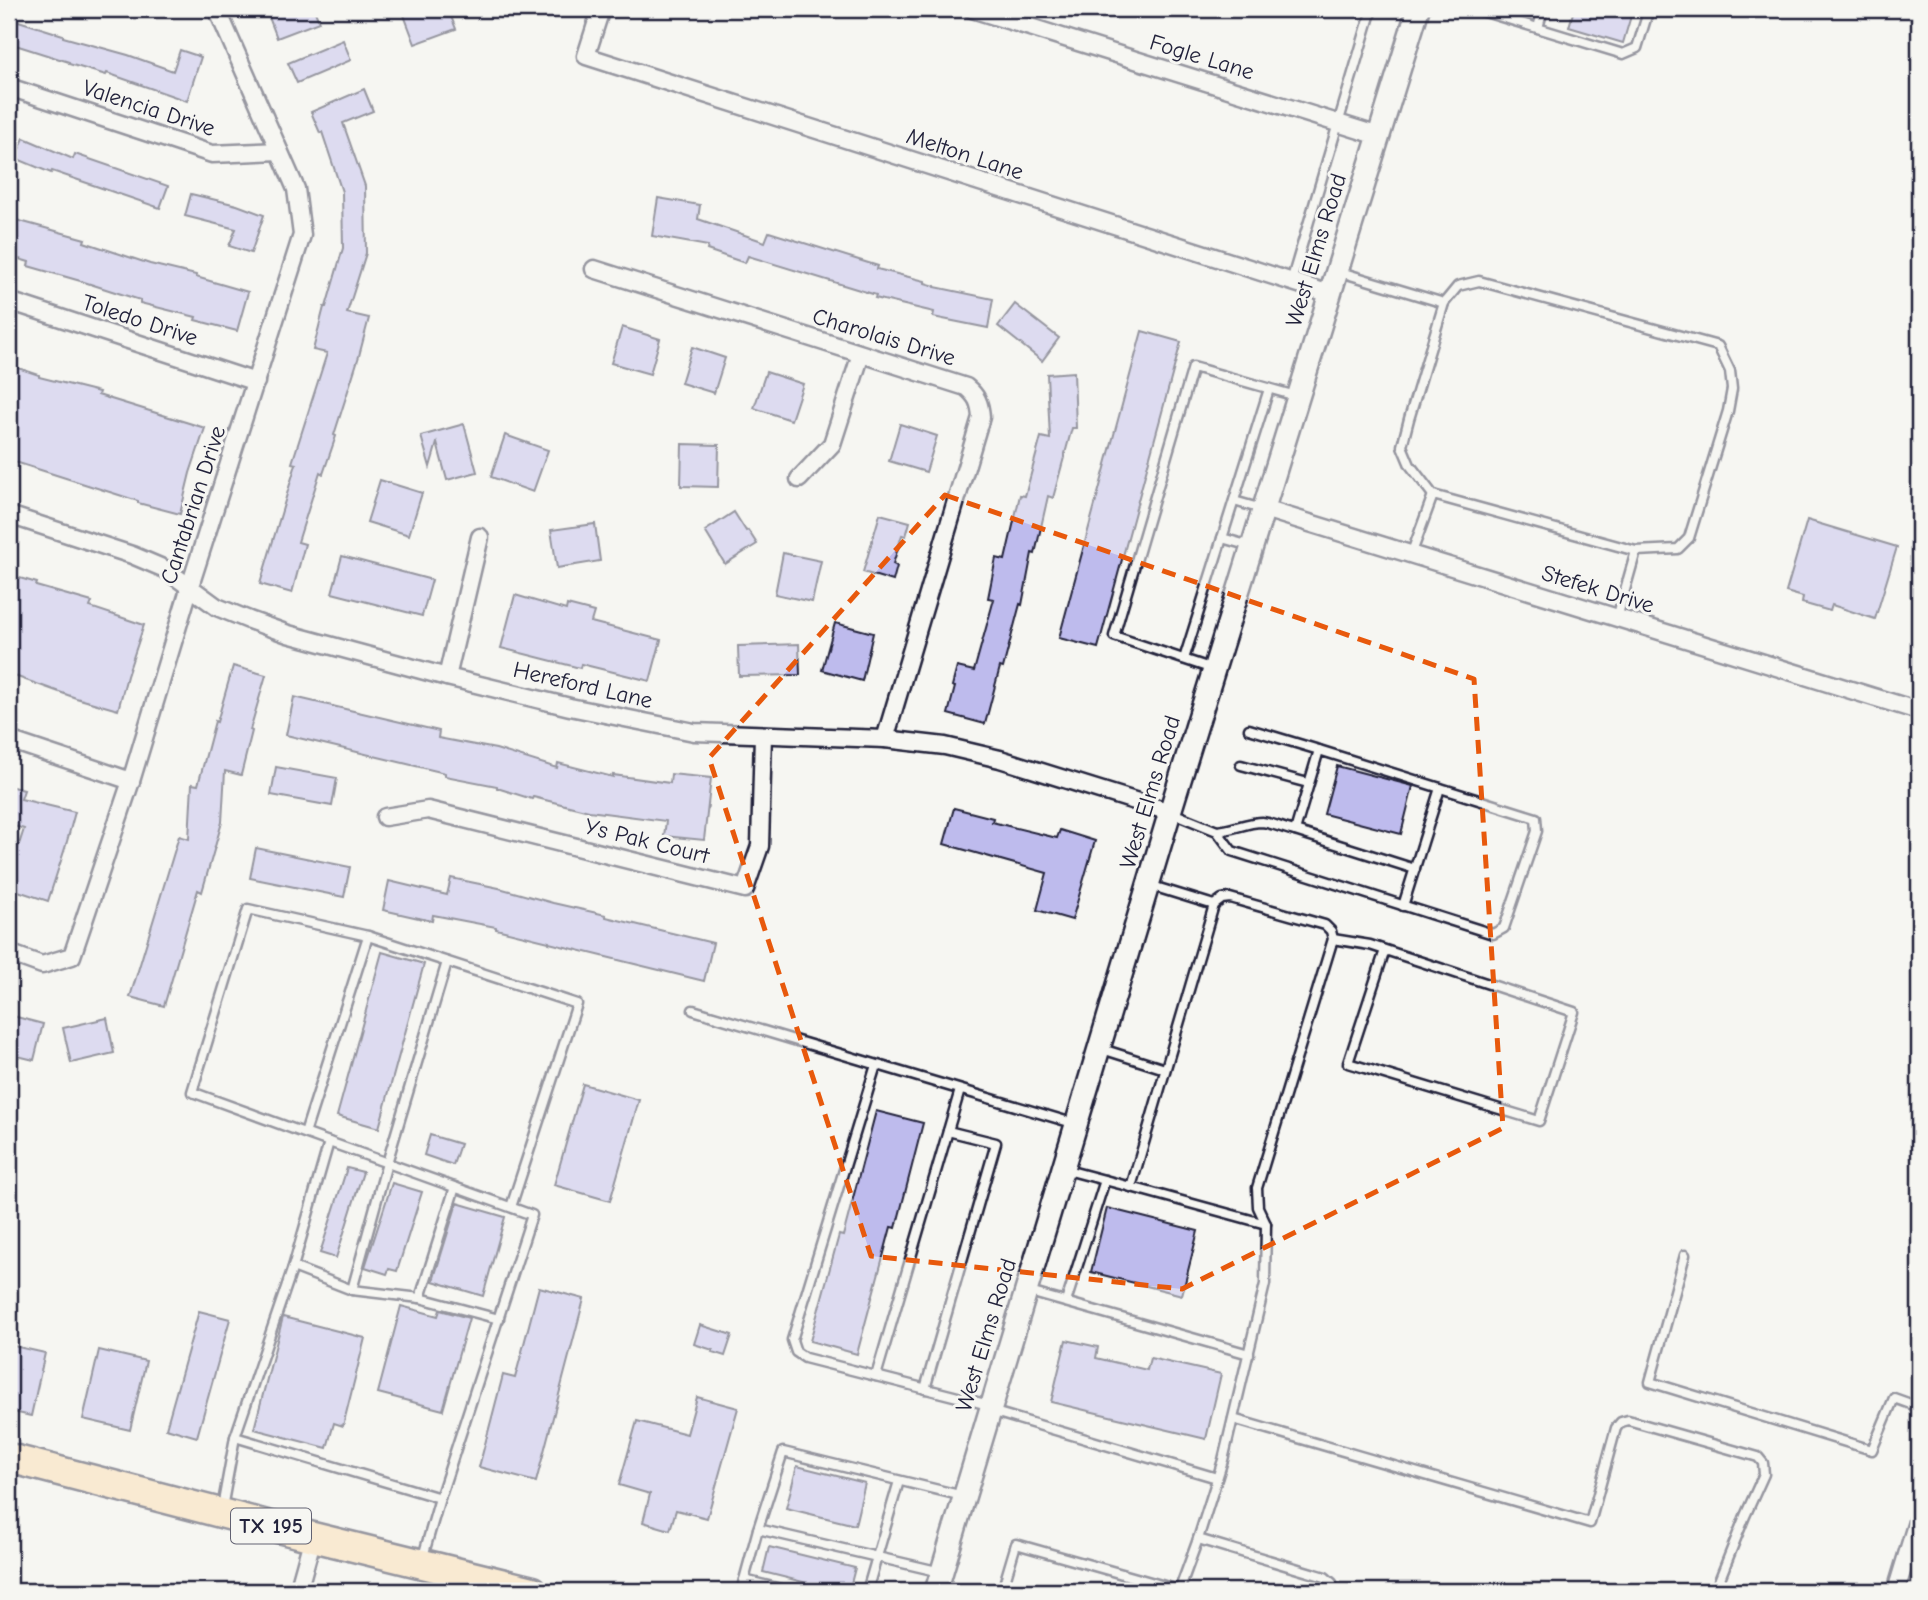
<svg xmlns="http://www.w3.org/2000/svg" width="1928" height="1600" font-family="'Comic Neue',sans-serif">
  <style>
    .building { fill: #bebbed; stroke: #22223b; stroke-width: 2 }
    .lines { fill: none; stroke-linecap: round; stroke-linejoin: round }
    .lane-casing { stroke: #22223b; stroke-width: 13 }
    .street-casing { stroke: #22223b; stroke-width: 21 }
    .secondary-casing { stroke: #22223b; stroke-width: 26 }
    .highway-casing { stroke: #22223b; stroke-width: 33 }
    .lane { stroke: #f6f6f2; stroke-width: 8 }
    .street { stroke: #f6f6f2; stroke-width: 16 }
    .secondary { stroke: #f6f6f2; stroke-width: 21 }
    .highway { stroke: #fddcac; stroke-width: 28 }
    .marked { fill: none; stroke: #e8590c; stroke-width: 5; stroke-dasharray: 14 9; stroke-linejoin: round }
    .labels { text-anchor: middle; dominant-baseline: central; stroke-width: 6; stroke-linejoin: round; paint-order: stroke }
    .shield { fill: #f6f6f2; stroke: #626272; stroke-width: 2 }
    .shield-label { font-size: 21px; font-weight: bold; fill: #22223b }
    .street-label { font-size: 23px; fill: #22223b; stroke: #f6f6f2 }
  </style>
  <rect width="100%" height="100%" fill="#f6f6f2"/>
  <filter id="ink" filterUnits="userSpaceOnUse"><feTurbulence type="fractalNoise" baseFrequency=".0143" numOctaves="2"/><feDisplacementMap in="SourceGraphic" scale="14" xChannelSelector="R" yChannelSelector="G"/><feConvolveMatrix kernelMatrix="1 2 1 2 8 2 1 2 1" color-interpolation-filters="sRGB"/></filter>
  <g filter="url(#ink)">
    <!-- building -->
    <g class="building">
      <path d="M293,9H314L319,22L277,38L269,17Z"/>
      <path d="M419,9H448L456,29L415,44L404,15Z"/>
      <path d="M1574,9H1633L1623,43L1569,27Z"/>
      <path d="M9,18L63,35V37L128,55L173,71L180,50L201,57L187,101L107,73L106,75L69,64V62L9,43Z"/>
      <path d="M343,40L351,60L297,83L288,63Z"/>
      <path d="M364,89L373,111L343,123L365,186L366,253L347,313L369,318L359,356L334,435L336,436L323,474L320,472L298,542L305,544L292,593L260,584L296,464L292,463L327,353L313,350L324,307H326L343,248L342,192L322,132L320,133L311,112Z"/>
      <path d="M24,138L73,159L75,154L168,186L160,208L52,171L51,173L15,158Z"/>
      <path d="M191,194L237,205L264,215L251,253L229,246L236,229L185,216Z"/>
      <path d="M658,198L700,205L698,219L765,242L769,232L878,266L877,269L925,281V283L935,286V287L993,299L988,328L933,317L934,312L875,298L876,295L748,256L745,263L707,250L708,246L652,236Z"/>
      <path d="M9,218L85,239L84,242L150,264L196,275V277L248,292L237,331L195,320L196,317L140,303V300L84,282L28,266L29,262L9,256Z"/>
      <path d="M1015,304L1059,338L1042,361L998,326Z"/>
      <path d="M622,327L660,339L650,374L611,363Z"/>
      <path d="M1142,331L1181,342L1098,648L1059,638Z"/>
      <path d="M692,347L725,358L714,393L681,383Z"/>
      <path d="M9,365L39,375V377L99,392L98,395L205,428L190,473L180,514L138,503V501L9,460Z"/>
      <path d="M766,372L803,384L791,420L754,408Z"/>
      <path d="M1074,372L1076,428H1072L1053,498L1048,496L1035,554L1032,553L1022,605L1020,604L1003,668L1000,667L985,724L948,714L955,687L952,686L957,667L974,671L994,599L988,598L996,558L1005,560L1020,495L1025,496L1041,437L1050,439L1047,374Z"/>
      <path d="M464,424L477,472L447,480L437,443L430,467L421,436Z"/>
      <path d="M900,424L937,436L926,472L889,461Z"/>
      <path d="M505,435L548,450L533,492L491,477Z"/>
      <path d="M682,444L719,445L718,487L681,486Z"/>
      <path d="M380,480L422,493L409,535L367,522Z"/>
      <path d="M734,512L746,531L748,530L757,544L725,564L705,531Z"/>
      <path d="M880,514L910,522L906,536L902,535L893,564L897,566L893,581L863,572Z"/>
      <path d="M1807,520L1897,547L1875,619L1832,605L1830,611L1802,603L1803,597L1786,592Z"/>
      <path d="M595,524L600,561L557,568L551,530Z"/>
      <path d="M783,553L821,561L812,602L775,594Z"/>
      <path d="M342,556L432,580L422,616L332,593Z"/>
      <path d="M9,575L37,583L36,586L92,602L90,607L144,625L127,676L118,710L76,698L9,674Z"/>
      <path d="M515,595L566,610L567,605L594,612L591,622L661,640L650,681L581,664L580,668L501,648Z"/>
      <path d="M835,623L873,633L862,681L822,670Z"/>
      <path d="M799,644L800,675L739,676L738,646Z"/>
      <path d="M233,666L266,675L250,730L252,731L241,775L225,771L222,822L202,892L198,890L164,1006L130,997L179,836L189,839L192,784L198,785L215,721L217,722Z"/>
      <path d="M294,697L439,731L438,738L496,749L557,768L558,763L613,777V775L670,783L671,774L711,778L704,840L664,836L666,821L589,811L533,797L532,799L497,788V786L445,776V773L286,735Z"/>
      <path d="M1337,766L1413,786L1401,834L1324,814Z"/>
      <path d="M276,767L337,778L332,806L271,795Z"/>
      <path d="M9,786L24,790L21,799L75,812L66,845L48,901L9,888V876L24,829L14,826L13,829L9,828Z"/>
      <path d="M954,808L993,818L992,822L1057,838L1060,830L1095,841L1072,920L1037,910L1047,873L944,844Z"/>
      <path d="M256,848L350,867L344,897L250,878Z"/>
      <path d="M451,878L499,888L553,903L606,915V917L713,943L704,981L549,943V942L496,929V927L433,915L432,921L383,910L389,881L447,895Z"/>
      <path d="M382,952L424,964L379,1128L337,1116Z"/>
      <path d="M9,1015L43,1024L34,1060L9,1054Z"/>
      <path d="M107,1018L114,1053L71,1063L63,1028Z"/>
      <path d="M583,1084L639,1100L610,1201L554,1185Z"/>
      <path d="M876,1111L923,1123L896,1228L891,1227L857,1354L810,1341L839,1235L843,1236Z"/>
      <path d="M430,1135L460,1144L453,1165L424,1155Z"/>
      <path d="M347,1168L363,1172L336,1258L320,1253Z"/>
      <path d="M392,1183L422,1192L397,1271L389,1269L387,1274L365,1267Z"/>
      <path d="M457,1203L505,1217L483,1296L433,1281Z"/>
      <path d="M1107,1208L1198,1231L1182,1295L1091,1272Z"/>
      <path d="M539,1287L584,1299L536,1482L479,1467L503,1375L515,1378Z"/>
      <path d="M401,1306L438,1316L440,1310L469,1318L443,1410L378,1393Z"/>
      <path d="M199,1311L230,1319L197,1437L166,1428Z"/>
      <path d="M283,1317L365,1338L343,1426L334,1423L327,1448L254,1429Z"/>
      <path d="M700,1325L732,1335L725,1356L712,1352L713,1350L694,1344Z"/>
      <path d="M1066,1340L1098,1347L1096,1358L1147,1370L1150,1358L1221,1374L1206,1439L1051,1402Z"/>
      <path d="M9,1345L45,1353L31,1416L9,1411Z"/>
      <path d="M99,1350L146,1361L130,1430L83,1419Z"/>
      <path d="M697,1397L738,1408L707,1518L676,1510L670,1530L643,1522L650,1494L619,1485L637,1421L687,1434Z"/>
      <path d="M797,1466L865,1483L855,1525L786,1508Z"/>
      <path d="M769,1547L855,1568L849,1591H839L763,1572Z"/>
    </g>
    <g class="lines">
      <defs>
        <g id="lane">
          <path d="M1475,9L1623,54L1637,48L1649,9"/>
          <path d="M1538,28L1543,9"/>
          <path d="M1337,271L1444,303L1458,286L1479,281L1718,346L1730,371L1732,389L1728,411L1689,538L1678,549L1636,551L1617,618"/>
          <path d="M1291,282L1372,9"/>
          <path d="M1433,495L1410,465L1402,446L1409,419L1444,303"/>
          <path d="M1234,501L1262,509"/>
          <path d="M1222,538L1250,546"/>
          <path d="M1411,555L1433,495L1636,551"/>
          <path d="M1184,659L1269,389"/>
          <path d="M1213,669L1114,636L1193,367L1296,396"/>
          <path d="M1912,709L1919,686"/>
          <path d="M1249,729L1319,750"/>
          <path d="M1241,765L1308,783"/>
          <path d="M1170,812L1217,831L1232,851L1493,934L1504,928L1537,831L1536,818L1319,750L1295,831C1285,829 1272,823 1262,822C1247,822 1232,830 1217,831"/>
          <path d="M1295,831L1415,869"/>
          <path d="M1149,885L1214,905L1222,899L1230,898L1325,925L1331,931L1333,939L1257,1188L1258,1207L1266,1224L1265,1284L1223,1460L1198,1539L1179,1591"/>
          <path d="M1214,905L1131,1187L1266,1224"/>
          <path d="M1403,906L1440,788"/>
          <path d="M368,936L577,1004L511,1207"/>
          <path d="M1333,939L1370,945L1574,1012L1539,1121L1348,1063L1385,950"/>
          <path d="M693,1010L1076,1124"/>
          <path d="M1102,1049L1165,1069"/>
          <path d="M876,1065L792,1340L796,1352L805,1358L989,1405"/>
          <path d="M305,1133L368,936L248,909L192,1092L329,1142"/>
          <path d="M1063,1169L1131,1187"/>
          <path d="M1685,1255L1650,1382L1872,1450L1894,1398L1919,1407"/>
          <path d="M293,1267L352,1290L420,1298L499,1319"/>
          <path d="M352,1290L387,1163L447,962"/>
          <path d="M1026,1291L1249,1354"/>
          <path d="M420,1298L455,1187"/>
          <path d="M1066,1302L1105,1180"/>
          <path d="M876,1376L960,1090"/>
          <path d="M925,1389L996,1143L948,1131"/>
          <path d="M991,1411L1217,1478"/>
          <path d="M1233,1419L1590,1523L1616,1428L1621,1422L1628,1420L1758,1457L1763,1463L1764,1474L1745,1516L1715,1591"/>
          <path d="M235,1437L440,1498"/>
          <path d="M222,1508L235,1437L293,1267L329,1142L532,1215L440,1498L422,1560"/>
          <path d="M758,1529L783,1452L963,1496"/>
          <path d="M1198,1539L1325,1577L1332,1583L1333,1591"/>
          <path d="M744,1580L789,1591"/>
          <path d="M741,1591L758,1529L941,1572"/>
          <path d="M867,1591L899,1481"/>
          <path d="M1002,1591L1016,1544L1179,1590"/>
        </g>
        <g id="street">
          <path d="M601,9L586,56L1330,294"/>
          <path d="M972,9L1379,136"/>
          <path d="M9,87L212,154L279,151"/>
          <path d="M594,269L966,387C977,396 980,403 981,417L885,739"/>
          <path d="M9,301L256,382"/>
          <path d="M799,479L832,444L861,354"/>
          <path d="M1264,509L1919,711"/>
          <path d="M9,515L132,555L165,569L217,607L249,620L288,634L447,677L570,707L694,732L885,739L945,746L1000,759L1170,812"/>
          <path d="M447,677L480,537"/>
          <path d="M9,740L131,781"/>
          <path d="M385,817L428,810L745,889L760,846L763,735"/>
          <path d="M9,953L42,965L72,956L131,781L190,586L302,235L296,189L217,9"/>
          <path d="M298,1591L313,1537"/>
          <path d="M1896,1591L1919,1515"/>
        </g>
        <path id="secondary" d="M936,1591L1170,812L1418,9"/>
        <path id="highway" d="M9,1458L313,1537L533,1591"/>
      </defs>
      <!-- lane casing -->
      <use href="#lane" class="lane-casing"/>
      <!-- street casing -->
      <use href="#street" class="street-casing"/>
      <!-- secondary casing -->
      <use href="#secondary" class="secondary-casing"/>
      <!-- highway casing -->
      <use href="#highway" class="highway-casing"/>
      <!-- lane -->
      <use href="#lane" class="lane"/>
      <!-- street -->
      <use href="#street" class="street"/>
      <!-- secondary -->
      <use href="#secondary" class="secondary"/>
      <!-- highway -->
      <use href="#highway" class="highway"/>
    </g>
  </g>
  <!-- marked area -->
  <path d="M0 0H1928V1600H0ZM945,495L1474,679L1503,1128L1182,1289L871,1256L709,758Z" fill="#f6f6f2" fill-opacity=".55" fill-rule="evenodd"/>
  <path class="marked" d="M945,495L1474,679L1503,1128L1182,1289L871,1256L709,758Z"/>
  <g class="labels">
    <!-- shield labels -->
    <rect class="shield" x="231" y="1508.5" width="80" height="35" rx="5"/>
    <g class="shield-label">
      <text x="271" y="1526">TX 195</text>
    </g>
    <!-- street labels -->
    <g class="street-label">
      <text transform="translate(1202 57) rotate(17)">Fogle Lane</text>
      <text transform="translate(149 108) rotate(18)">Valencia Drive</text>
      <text transform="translate(965 154) rotate(18)">Melton Lane</text>
      <text transform="translate(1316 250) rotate(-73)">West Elms Road</text>
      <text transform="translate(140 320) rotate(18)">Toledo Drive</text>
      <text transform="translate(884 337) rotate(17)">Charolais Drive</text>
      <text transform="translate(193 505) rotate(-72)">Cantabrian Drive</text>
      <text transform="translate(1598 589) rotate(17)">Stefek Drive</text>
      <text transform="translate(583 685) rotate(13)">Hereford Lane</text>
      <text transform="translate(1150 792) rotate(-73)">West Elms Road</text>
      <text transform="translate(647 841) rotate(14)">Ys Pak Court</text>
      <text transform="translate(986 1335) rotate(-73)">West Elms Road</text>
    </g>
  </g>
  <!-- margin -->
  <rect width="1928" height="1600" fill="none" stroke="#f6f6f2" stroke-width="35"/>
  <rect x="18" y="18" width="1893" height="1565" fill="none" stroke="#22223b" stroke-width="2.5" filter="url(#ink)"/>
</svg>
